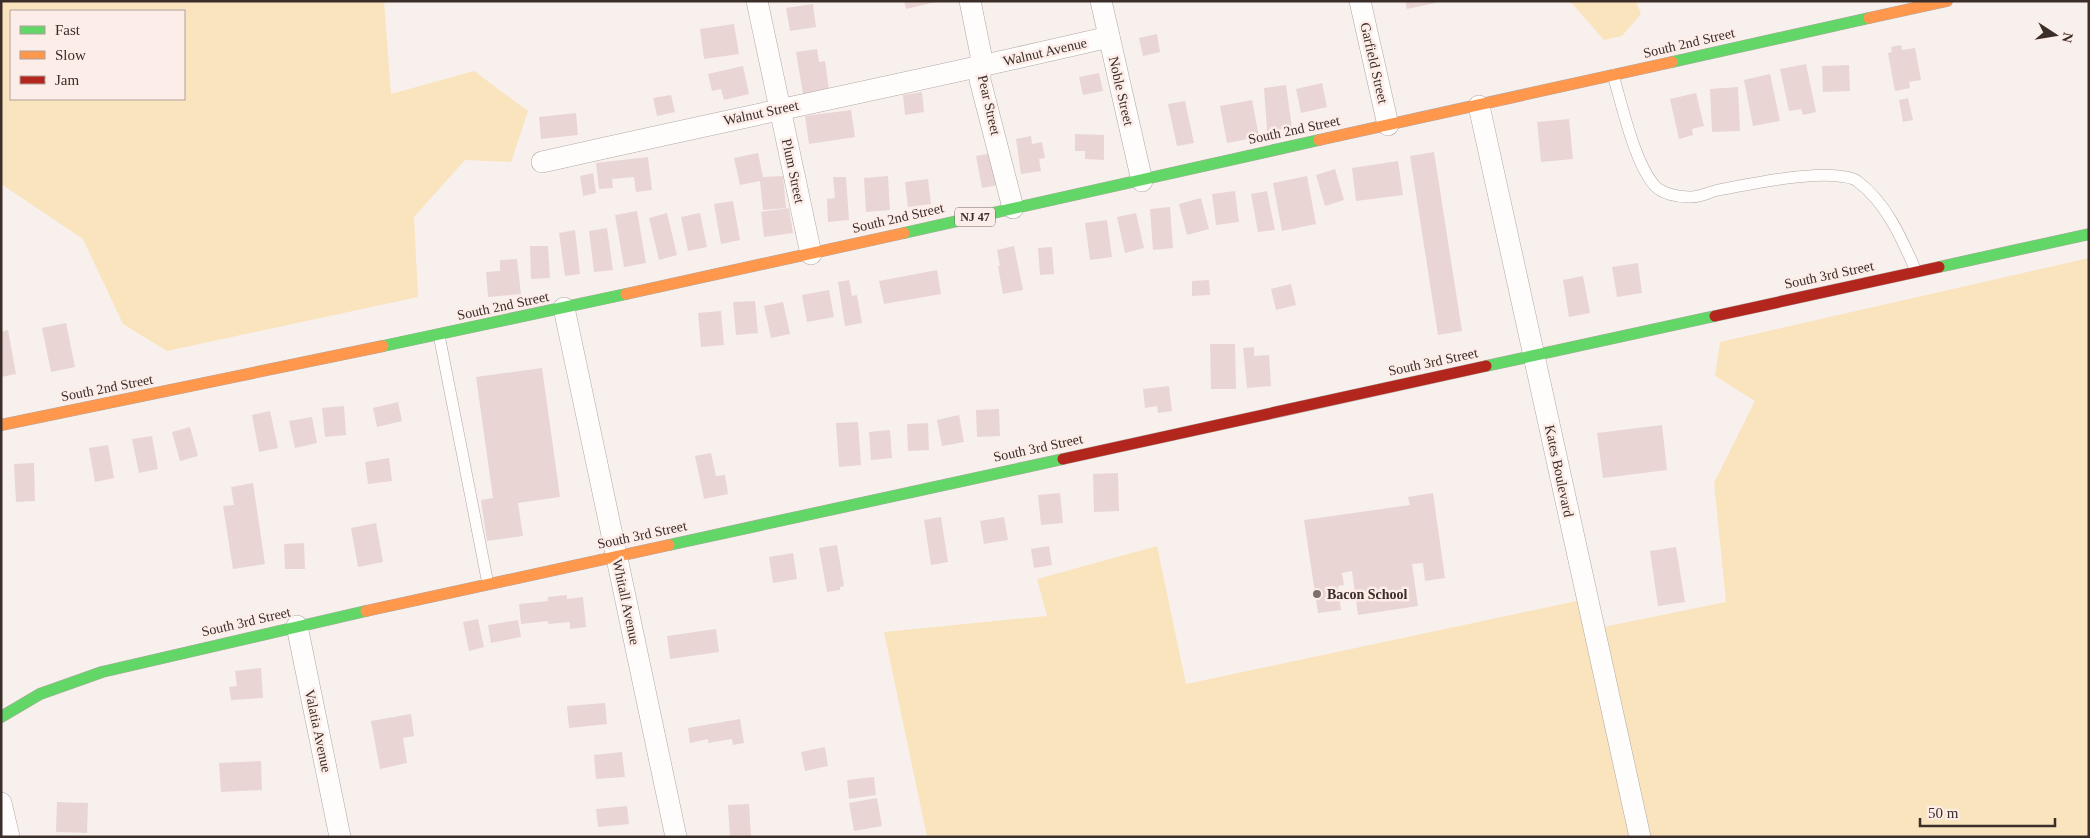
<svg xmlns="http://www.w3.org/2000/svg" width="2090" height="838" font-family="Georgia,serif">
  <style>
    .green { fill: #fae4be; fill-rule: evenodd }
    .building { fill: #e9d5d4 }
    .lines { fill: none; stroke-linecap: round; stroke-linejoin: round }
    .lane-casing { stroke: #b0a7a3; stroke-width: 12 }
    .street-casing { stroke: #b0a7a3; stroke-width: 22 }
    .fast-casing { stroke: #b0a7a3; stroke-width: 12 }
    .slow-casing { stroke: #b0a7a3; stroke-width: 12 }
    .jam-casing { stroke: #b0a7a3; stroke-width: 12 }
    .lane { stroke: #fefdfc; stroke-width: 11 }
    .street { stroke: #fefdfc; stroke-width: 21 }
    .fast { stroke: #63d668; stroke-width: 11 }
    .slow { stroke: #ff974d; stroke-width: 11 }
    .jam { stroke: #b3261e; stroke-width: 11 }
    .poi-dot { fill: #7d716d; stroke: #fdede8; stroke-width: 2 }
    .labels { text-anchor: middle; dominant-baseline: central; stroke-width: 5; stroke-linejoin: round; paint-order: stroke }
    .shield { fill: #fdede8; stroke: #756762; stroke-width: 1 }
    .shield-label { font-size: 12px; font-weight: bold; fill: #3b2d28 }
    .street-label { font-size: 14px; fill: #3b2d28; stroke: #fdede8 }
    .poi-label { font-size: 14px; font-weight: bold; fill: #3b2d28; stroke: #fdede8; text-anchor: start }
  </style>
  <rect width="100%" height="100%" fill="#f8f0ed"/>
  <!-- green -->
  <g class="green">
    <path d="M1,1H384L391,94L474,71L528,111L511,162L465,160L414,217L418,297L167,351L123,324L83,239L1,184ZM184,11V99H11V11Z"/>
    <path d="M1570,1H1636L1641,14L1622,36L1604,40Z"/>
    <path d="M2089,258V837H927L884,632L1047,616L1037,579L1157,546L1186,684L1586,599L1593,629L1726,602L1714,483L1755,401L1715,376L1720,342Z"/>
  </g>
  <!-- building -->
  <g class="building">
    <path d="M904,1H936V2L906,9Z"/>
    <path d="M1405,1H1436V3L1407,9Z"/>
    <path d="M813,4L816,27L790,31L786,8Z"/>
    <path d="M734,24L739,54L704,59L700,29Z"/>
    <path d="M1157,34L1160,52L1143,56L1139,38Z"/>
    <path d="M1901,45L1902,50L1915,48L1921,80L1909,82L1910,88L1895,91L1888,53L1892,52L1891,47Z"/>
    <path d="M817,49L819,62L825,61L829,90L803,94L796,52Z"/>
    <path d="M1806,64L1816,112L1803,115L1801,109L1789,111L1780,69Z"/>
    <path d="M1849,65L1850,91L1823,92L1822,66Z"/>
    <path d="M743,66L749,94L724,100L721,89L712,91L708,74Z"/>
    <path d="M1099,73L1103,91L1083,95L1079,77Z"/>
    <path d="M1770,74L1780,121L1753,126L1744,80Z"/>
    <path d="M1322,83L1327,107L1301,113L1296,89Z"/>
    <path d="M1286,85L1292,128L1267,131L1264,88Z"/>
    <path d="M1738,87L1740,131L1712,132L1710,89Z"/>
    <path d="M922,92L924,112L905,115L903,95Z"/>
    <path d="M1696,93L1704,126L1692,129L1693,135L1679,139L1670,99Z"/>
    <path d="M671,95L675,112L657,116L653,98Z"/>
    <path d="M1908,98L1913,120L1903,122L1899,100Z"/>
    <path d="M1252,100L1259,137L1227,143L1220,106Z"/>
    <path d="M1185,101L1194,143L1177,146L1168,104Z"/>
    <path d="M851,110L855,137L809,144L805,116Z"/>
    <path d="M576,113L578,135L541,139L539,117Z"/>
    <path d="M1569,119L1573,159L1541,162L1537,122Z"/>
    <path d="M1075,134L1104,135V160L1085,159V151H1075Z"/>
    <path d="M1031,136L1032,144L1042,142L1045,158L1039,159L1041,171L1021,174L1016,139Z"/>
    <path d="M1434,152L1462,331L1438,335L1410,156Z"/>
    <path d="M758,153L763,177L783,176L786,208L763,210L760,181L740,185L734,158Z"/>
    <path d="M992,153L998,185L982,188L976,156Z"/>
    <path d="M648,157L652,190L636,192L634,177L612,179L613,188L599,189L596,163Z"/>
    <path d="M1398,161L1403,195L1356,201L1352,168Z"/>
    <path d="M1335,169L1344,200L1325,206L1316,175Z"/>
    <path d="M593,173L596,193L583,196L580,176Z"/>
    <path d="M888,176L890,210L866,212L864,178Z"/>
    <path d="M1307,176L1316,224L1282,231L1273,183Z"/>
    <path d="M833,177H846L849,220L828,222L827,199L835,198Z"/>
    <path d="M928,179L931,204L908,207L905,182Z"/>
    <path d="M1235,191L1239,222L1216,225L1212,194Z"/>
    <path d="M1267,191L1275,230L1258,232L1251,194Z"/>
    <path d="M1201,198L1209,229L1187,235L1179,204Z"/>
    <path d="M733,201L740,240L721,244L714,204Z"/>
    <path d="M1170,207L1173,248L1153,250L1150,209Z"/>
    <path d="M789,208L793,233L764,237L761,212Z"/>
    <path d="M637,211L646,263L624,267L615,215Z"/>
    <path d="M667,213L677,255L659,260L649,218Z"/>
    <path d="M700,213L707,247L688,251L681,217Z"/>
    <path d="M1136,213L1144,248L1125,253L1117,217Z"/>
    <path d="M1107,220L1112,257L1090,260L1085,223Z"/>
    <path d="M607,228L613,270L594,272L589,231Z"/>
    <path d="M575,230L580,274L565,276L559,233Z"/>
    <path d="M530,246H548L550,278L531,279Z"/>
    <path d="M1014,246L1023,290L1003,294L998,266H1000L997,250Z"/>
    <path d="M1052,247L1054,274L1040,275L1038,248Z"/>
    <path d="M517,259L521,294L488,297L486,272L500,271V260Z"/>
    <path d="M1638,263L1642,293L1617,297L1612,267Z"/>
    <path d="M937,270L941,294L884,304L879,281Z"/>
    <path d="M1583,276L1590,313L1569,317L1563,280Z"/>
    <path d="M849,280L852,296L857,295L862,323L845,326L838,282Z"/>
    <path d="M1209,280L1210,295L1192,296V281Z"/>
    <path d="M1291,284L1296,305L1276,310L1271,289Z"/>
    <path d="M829,290L834,317L807,322L802,295Z"/>
    <path d="M755,301L758,333L736,335L733,302Z"/>
    <path d="M783,302L790,334L771,338L764,306Z"/>
    <path d="M721,311L724,345L701,347L698,313Z"/>
    <path d="M66,323L75,367L51,372L42,328Z"/>
    <path d="M8,330L16,374L1,377V332Z"/>
    <path d="M1210,344H1235L1236,389H1211Z"/>
    <path d="M1254,347V356L1269,355L1271,386L1247,388L1243,348Z"/>
    <path d="M542,368L560,497L518,503L523,536L487,541L481,500L493,498L476,377Z"/>
    <path d="M1169,386L1172,411L1158,413L1157,406L1145,408L1143,389Z"/>
    <path d="M398,402L402,421L377,427L373,408Z"/>
    <path d="M344,406L346,435L325,437L322,408Z"/>
    <path d="M999,409L1000,436L977,437L976,410Z"/>
    <path d="M270,411L278,448L259,452L252,415Z"/>
    <path d="M959,415L964,442L942,446L937,420Z"/>
    <path d="M312,417L317,443L295,448L289,421Z"/>
    <path d="M858,422L861,465L839,467L836,423Z"/>
    <path d="M928,423L929,450L908,451L907,424Z"/>
    <path d="M1662,425L1667,470L1603,478L1597,433Z"/>
    <path d="M190,427L198,456L180,461L172,432Z"/>
    <path d="M890,430L892,458L871,460L869,432Z"/>
    <path d="M152,436L158,469L139,473L132,439Z"/>
    <path d="M108,445L114,478L95,482L89,448Z"/>
    <path d="M711,453L716,476L725,475L728,494L704,499L695,456Z"/>
    <path d="M389,458L392,481L368,484L365,462Z"/>
    <path d="M34,463L35,501L16,502L14,464Z"/>
    <path d="M1118,473L1119,511L1094,512L1093,474Z"/>
    <path d="M253,483L265,564L233,569L223,506L234,505L231,487Z"/>
    <path d="M1060,493L1063,523L1041,525L1038,495Z"/>
    <path d="M1433,493L1445,578L1425,581L1423,563L1412,564L1418,606L1358,615L1352,571L1342,573L1344,585L1338,586L1341,610L1318,613L1304,520L1410,505L1408,497Z"/>
    <path d="M941,517L948,562L931,565L924,520Z"/>
    <path d="M1004,517L1008,540L984,544L980,521Z"/>
    <path d="M376,523L383,562L358,567L351,528Z"/>
    <path d="M304,543L305,569H285L284,544Z"/>
    <path d="M837,545L844,586L840,587V590L827,592L819,548Z"/>
    <path d="M1049,546L1052,565L1034,568L1031,549Z"/>
    <path d="M1676,547L1685,602L1658,606L1650,551Z"/>
    <path d="M793,553L797,579L773,583L769,557Z"/>
    <path d="M567,595V599L583,597L586,627L570,629V622L548,624V621L521,624L519,604L548,601V597Z"/>
    <path d="M478,619L484,647L469,651L463,622Z"/>
    <path d="M518,620L521,637L491,643L488,625Z"/>
    <path d="M716,629L719,652L670,659L667,636Z"/>
    <path d="M261,668L263,698L231,700L229,687L237,686L235,671Z"/>
    <path d="M605,703L607,724L569,728L567,706Z"/>
    <path d="M411,714L414,736L403,738L407,763L380,769L371,721Z"/>
    <path d="M740,719L744,743L733,745L732,739L708,743V739L690,743L688,728Z"/>
    <path d="M825,747L828,766L805,771L801,752Z"/>
    <path d="M622,752L625,777L596,779L594,755Z"/>
    <path d="M261,761L262,790L221,792L219,763Z"/>
    <path d="M874,777L876,795L849,799L847,780Z"/>
    <path d="M877,798L882,826L854,831L849,803Z"/>
    <path d="M57,802L88,803L87,833L56,832Z"/>
    <path d="M749,804L751,837H730L728,805Z"/>
    <path d="M627,806L629,824L598,827L596,809Z"/>
  </g>
  <g class="lines">
    <defs>
      <g id="lane">
        <path d="M1613,75C1622,105 1634,161 1654,185C1662,194 1678,197 1689,197C1699,198 1709,192 1718,190C1749,184 1809,172 1838,176C1844,177 1852,177 1857,181C1886,202 1902,239 1916,271"/>
        <path d="M439,335L488,584"/>
      </g>
      <g id="street">
        <path d="M757,1L811,254"/>
        <path d="M970,1L981,55L980,80L1013,208"/>
        <path d="M1101,1L1142,181"/>
        <path d="M1360,1L1388,125"/>
        <path d="M1479,106L1640,837"/>
        <path d="M542,162C731,119 920,81 1109,37"/>
        <path d="M564,308L676,837"/>
        <path d="M297,626L340,837"/>
        <path d="M1,803L9,837"/>
      </g>
      <g id="fast">
        <path d="M1672,62L1869,18"/>
        <path d="M904,233L1319,140"/>
        <path d="M1939,267L2089,234"/>
        <path d="M383,346L626,294"/>
        <path d="M1486,366L1715,316"/>
        <path d="M669,545L1063,459"/>
        <path d="M1,717L40,694L102,672L366,611"/>
      </g>
      <g id="slow">
        <path d="M1869,18L1947,1"/>
        <path d="M1319,140L1672,62"/>
        <path d="M626,294L904,233"/>
        <path d="M1,425L383,346"/>
        <path d="M366,611L669,545"/>
      </g>
      <g id="jam">
        <path d="M1715,316L1939,267"/>
        <path d="M1063,459L1486,366"/>
      </g>
    </defs>
    <!-- lane casing -->
    <use href="#lane" class="lane-casing"/>
    <!-- street casing -->
    <use href="#street" class="street-casing"/>
    <!-- fast casing -->
    <use href="#fast" class="fast-casing"/>
    <!-- slow casing -->
    <use href="#slow" class="slow-casing"/>
    <!-- jam casing -->
    <use href="#jam" class="jam-casing"/>
    <!-- lane -->
    <use href="#lane" class="lane"/>
    <!-- street -->
    <use href="#street" class="street"/>
    <!-- fast -->
    <use href="#fast" class="fast"/>
    <!-- slow -->
    <use href="#slow" class="slow"/>
    <!-- jam -->
    <use href="#jam" class="jam"/>
  </g>
  <!-- markers -->
  <circle class="poi-dot" cx="1317" cy="594" r="5"/>
  <g class="labels">
    <!-- shield labels -->
    <rect class="shield" x="955" y="207.5" width="40" height="19" rx="4"/>
    <g class="shield-label">
      <text x="975" y="217">NJ 47</text>
    </g>
    <!-- street labels -->
    <g class="street-label">
      <text transform="translate(1689 43) rotate(-13)">South 2nd Street</text>
      <text transform="translate(1045 52) rotate(-13)">Walnut Avenue</text>
      <text transform="translate(1374 63) rotate(77)">Garfield Street</text>
      <text transform="translate(1121 91) rotate(77)">Noble Street</text>
      <text transform="translate(989 105) rotate(77)">Pear Street</text>
      <text transform="translate(761 113) rotate(-12)">Walnut Street</text>
      <text transform="translate(1294 130) rotate(-12)">South 2nd Street</text>
      <text transform="translate(793 171) rotate(78)">Plum Street</text>
      <text transform="translate(898 218) rotate(-13)">South 2nd Street</text>
      <text transform="translate(1829 275) rotate(-12)">South 3rd Street</text>
      <text transform="translate(503 306) rotate(-12)">South 2nd Street</text>
      <text transform="translate(1433 362) rotate(-12)">South 3rd Street</text>
      <text transform="translate(107 388) rotate(-11)">South 2nd Street</text>
      <text transform="translate(1038 448) rotate(-12)">South 3rd Street</text>
      <text transform="translate(1559 471) rotate(78)">Kates Boulevard</text>
      <text transform="translate(642 535) rotate(-12)">South 3rd Street</text>
      <text transform="translate(626 602) rotate(78)">Whitall Avenue</text>
      <text transform="translate(246 622) rotate(-13)">South 3rd Street</text>
      <text transform="translate(318 731) rotate(78)">Valatia Avenue</text>
    </g>
    <!-- poi labels -->
    <g class="poi-label">
      <text x="1327" y="594">Bacon School</text>
    </g>
  </g>
  <!-- border -->
  <rect width="2090" height="838" fill="none" stroke="#3b2d28" stroke-width="5"/>
  <!-- legend -->
  <rect x="10" y="10" width="175" height="90" fill="#fdede8" stroke="#afa09b"/>
  <rect x="20" y="26" width="25" height="8" fill="#63d668" stroke="#afa09b"/>
  <text x="55" y="35" font-size="15" fill="#3b2d28">Fast</text>
  <rect x="20" y="51" width="25" height="8" fill="#ff974d" stroke="#afa09b"/>
  <text x="55" y="60" font-size="15" fill="#3b2d28">Slow</text>
  <rect x="20" y="76" width="25" height="8" fill="#b3261e" stroke="#afa09b"/>
  <text x="55" y="85" font-size="15" fill="#3b2d28">Jam</text>
  <!-- north arrow -->
  <g transform="translate(2055 35) rotate(102)" stroke="#fdede8" stroke-width="4" paint-order="stroke">
  <path d="M0-4L9 19L0 12L-9 19Z" fill="#3b2d28"/>
  <text y="-8" font-size="14" font-weight="bold" text-anchor="middle" fill="#3b2d28">N</text>
  </g>
  <!-- scale -->
  <path d="M1920 818v8h135v-8" fill="none" stroke="#3b2d28" stroke-width="2.5"/>
  <text x="1928" y="818" font-size="15" fill="#3b2d28" stroke="#fdede8" stroke-width="4" paint-order="stroke">50 m</text>
</svg>
